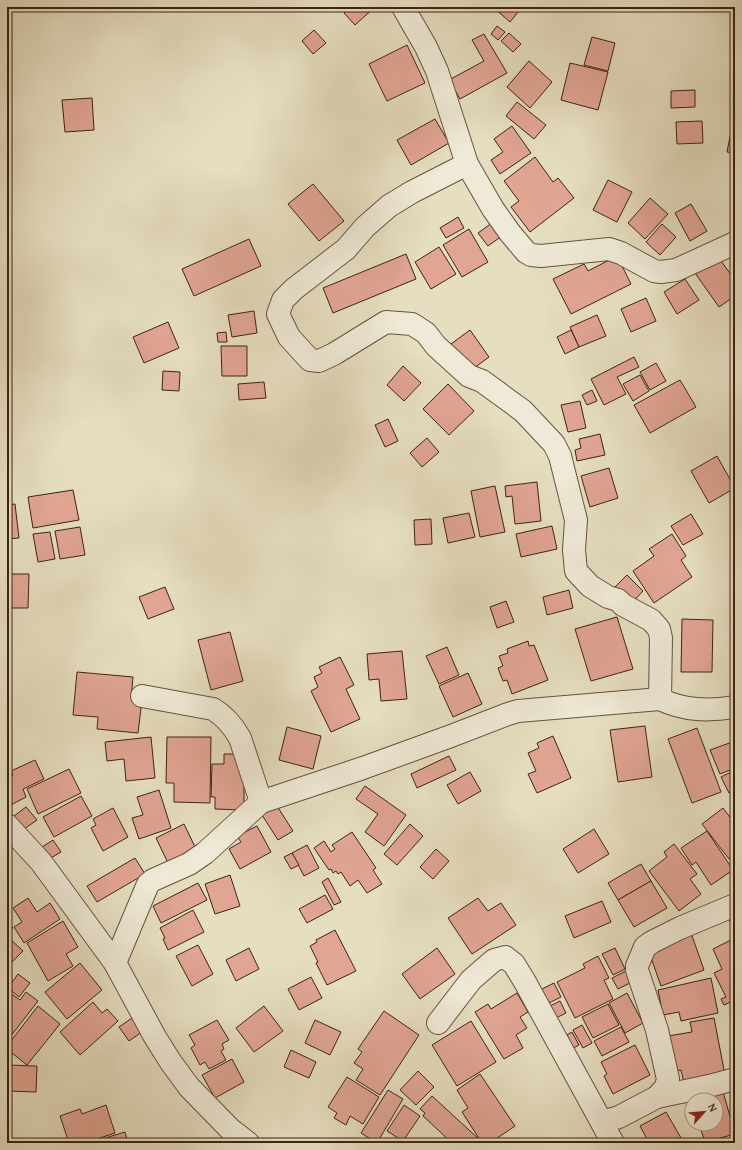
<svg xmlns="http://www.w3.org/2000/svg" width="742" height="1150" font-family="'Gentium Book Plus',serif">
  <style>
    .building { fill: #e1a594; stroke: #3d2216 }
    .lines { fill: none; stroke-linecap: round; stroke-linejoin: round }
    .minor-casing { stroke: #675141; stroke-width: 24 }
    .minor { stroke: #efead7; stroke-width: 22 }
  </style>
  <rect width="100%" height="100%" fill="#e6dec1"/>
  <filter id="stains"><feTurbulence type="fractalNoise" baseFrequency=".005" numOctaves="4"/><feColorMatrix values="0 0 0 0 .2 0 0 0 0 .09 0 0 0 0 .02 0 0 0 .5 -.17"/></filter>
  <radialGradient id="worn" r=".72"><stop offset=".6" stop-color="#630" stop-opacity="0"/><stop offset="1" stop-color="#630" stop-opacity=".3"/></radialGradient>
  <!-- building -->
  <g class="building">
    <path d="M351,7H375L355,25L344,13Z"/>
    <path d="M493,7H522L510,22Z"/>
    <path d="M497,26L505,32L498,40L491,34Z"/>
    <path d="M314,30L326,43L313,54L302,41Z"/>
    <path d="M509,33L521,44L513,52L501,41Z"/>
    <path d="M484,34L507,73L460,99L449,80L484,61L472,40Z"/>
    <path d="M592,37L615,43L608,71L584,65Z"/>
    <path d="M407,45L425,83L387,101L369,64Z"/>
    <path d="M529,61L552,82L530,108L507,87Z"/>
    <path d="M570,63L608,72L598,110L561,100Z"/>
    <path d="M735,70V93L730,72Z"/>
    <path d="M695,90V107L671,108V91Z"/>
    <path d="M92,98L94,130L65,132L62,100Z"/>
    <path d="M517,102L546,125L534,139L506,116Z"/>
    <path d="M435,119L449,143L411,165L397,140Z"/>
    <path d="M702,121L703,143L677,144L676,122Z"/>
    <path d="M512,126L531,153L500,174L491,160L503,152L494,139Z"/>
    <path d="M732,126L735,127V153L727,152Z"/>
    <path d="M535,157L553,182L558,178L574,198L530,232L511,207L519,201L504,181Z"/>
    <path d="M608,180L632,192L617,222L593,210Z"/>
    <path d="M313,184L344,221L319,241L288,204Z"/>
    <path d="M650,198L668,214L645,239L628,223Z"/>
    <path d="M691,204L707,231L690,241L675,213Z"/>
    <path d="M458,217L464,228L446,238L440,228Z"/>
    <path d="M496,220L506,233L488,246L478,233Z"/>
    <path d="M662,224L676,237L660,255L646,242Z"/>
    <path d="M469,229L488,262L462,277L443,245Z"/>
    <path d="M249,239L261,266L194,296L182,269Z"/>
    <path d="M439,247L456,274L431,289L415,262Z"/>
    <path d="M406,254L416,279L333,313L323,288Z"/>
    <path d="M617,256L631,284L571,314L553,279L584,264L588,271Z"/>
    <path d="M718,257L735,280V296L719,307L695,273Z"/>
    <path d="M685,279L699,300L677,314L664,292Z"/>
    <path d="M646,298L656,321L631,332L621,309Z"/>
    <path d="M254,311L257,333L232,337L228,315Z"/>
    <path d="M597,315L606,336L579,347L570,327Z"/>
    <path d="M168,322L179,348L144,363L133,337Z"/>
    <path d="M470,330L489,357L470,371L451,344Z"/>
    <path d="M571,330L579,347L565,354L557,337Z"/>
    <path d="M226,332L227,342H218L217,333Z"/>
    <path d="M221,346H247V376H222Z"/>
    <path d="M634,357L639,367L617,377L626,394L604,405L591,379Z"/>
    <path d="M656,363L666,381L650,390L640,372Z"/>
    <path d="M403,366L421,383L404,401L387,385Z"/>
    <path d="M163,371L180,372L179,391L162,390Z"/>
    <path d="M640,375L649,391L633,401L623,384Z"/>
    <path d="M680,380L696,407L650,433L634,405Z"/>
    <path d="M264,382L266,398L239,400L238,384Z"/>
    <path d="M448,384L474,411L449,435L423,409Z"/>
    <path d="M592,390L597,401L587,405L582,395Z"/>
    <path d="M580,401L586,428L568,432L561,405Z"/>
    <path d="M388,419L398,441L385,447L375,425Z"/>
    <path d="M600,434L605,455L577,461L575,450L581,448L579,439Z"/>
    <path d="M427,438L439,452L422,467L410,453Z"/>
    <path d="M717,456L735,488L709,503L691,471Z"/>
    <path d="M609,468L618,498L590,507L581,476Z"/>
    <path d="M537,482L541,521L515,524L512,496L506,497L505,486Z"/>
    <path d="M495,486L505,532L480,537L471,491Z"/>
    <path d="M73,490L79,520L33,528L28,497Z"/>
    <path d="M15,504L19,538L7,539V505Z"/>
    <path d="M469,513L475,537L448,543L443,518Z"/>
    <path d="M691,514L703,534L683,545L671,526Z"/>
    <path d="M431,519L432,544L415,545L414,520Z"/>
    <path d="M552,526L557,549L521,557L516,534Z"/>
    <path d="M80,527L85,555L60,559L55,531Z"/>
    <path d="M50,532L55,559L38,562L33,534Z"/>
    <path d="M672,534L686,556L681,560L692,577L654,603L633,571L654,556L649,549Z"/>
    <path d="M7,574H29L28,608H7Z"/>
    <path d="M627,575L643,591L629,606L613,589Z"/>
    <path d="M165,587L174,609L148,619L139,597Z"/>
    <path d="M569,590L573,608L547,615L543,597Z"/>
    <path d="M506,601L514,622L497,628L490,607Z"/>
    <path d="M617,617L633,669L591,681L575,629Z"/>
    <path d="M682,619L713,620L712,672H681Z"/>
    <path d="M230,632L243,681L211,690L198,640Z"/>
    <path d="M528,641L529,646L534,645L548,680L512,694L507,680L503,681L498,668L503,666L499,656L508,653L507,649Z"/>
    <path d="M447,647L459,675L439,684L426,656Z"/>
    <path d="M402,651L407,699L381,701L379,679L369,680L367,654Z"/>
    <path d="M340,657L354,685L346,689L360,719L331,732L311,691L318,687L314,677L322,673L319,667Z"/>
    <path d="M77,672L133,677L131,698L142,700L138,733L97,729L98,717L73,715Z"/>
    <path d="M468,673L482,704L453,717L439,686Z"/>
    <path d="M645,726L652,777L618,782L610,730Z"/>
    <path d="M287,727L321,736L313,769L279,760Z"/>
    <path d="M697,728L721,792L692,803L668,739Z"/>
    <path d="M553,736L571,778L537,793L528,774L536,771L528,753L539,748L537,743Z"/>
    <path d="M151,737L155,778L126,781L124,759L107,761L105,742Z"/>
    <path d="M167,737H211L210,803L174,802V783H166Z"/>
    <path d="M735,741V768L720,774L710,750Z"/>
    <path d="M224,754H244V810L215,809V797H211L212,764H224Z"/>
    <path d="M449,756L456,770L417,788L411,774Z"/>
    <path d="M35,760L44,779L23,789L26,797L7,807V778L13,775L11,771Z"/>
    <path d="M69,769L81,793L38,814L27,789Z"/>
    <path d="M735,770V790L729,793L721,777Z"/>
    <path d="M470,772L481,791L458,804L447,785Z"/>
    <path d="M365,786L406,815L384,846L365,832L378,814L356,799Z"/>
    <path d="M159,790L171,828L139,839L132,818L143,815L137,797Z"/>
    <path d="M81,796L92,816L54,837L43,817Z"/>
    <path d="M277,806L293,831L278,840L262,815Z"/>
    <path d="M26,807L37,820L24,829L14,816Z"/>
    <path d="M113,808L128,837L103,851L91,828L96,825L93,819Z"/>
    <path d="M723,808L735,824V854L729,859L702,824Z"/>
    <path d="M184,824L197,851L169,865L156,838Z"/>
    <path d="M410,824L423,836L397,865L384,854Z"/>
    <path d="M257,826L271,852L240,869L229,849L241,842L237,836Z"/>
    <path d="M594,829L609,854L578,873L563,849Z"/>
    <path d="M707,831L733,870L711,885L696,862L692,865L681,848Z"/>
    <path d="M352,832L376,868L373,870L382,884L367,893L358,880L350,886L341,872L338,874L336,871L333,873L331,869L329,870L314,848L324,841L331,852L335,849L332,845Z"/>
    <path d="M53,840L61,852L49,859L42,847Z"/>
    <path d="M674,844L697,874L690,879L701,894L679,911L649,871L667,857L664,852Z"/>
    <path d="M307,845L319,868L304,876L292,853Z"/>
    <path d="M436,849L449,861L433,879L420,867Z"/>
    <path d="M292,853L299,865L291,869L284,857Z"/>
    <path d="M135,858L145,874L97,902L87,886Z"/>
    <path d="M641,864L651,881L618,900L608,883Z"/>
    <path d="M230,875L240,906L215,914L205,884Z"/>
    <path d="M328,878L341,902L334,905L322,882Z"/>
    <path d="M651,881L667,908L634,927L618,900Z"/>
    <path d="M198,883L207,900L161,923L153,906Z"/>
    <path d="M325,895L333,909L307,923L299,909Z"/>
    <path d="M28,898L37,912L50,903L60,919L24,943L14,927L22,922L13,908Z"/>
    <path d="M478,898L488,911L501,903L516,925L472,954L448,918Z"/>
    <path d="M602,901L611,922L574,938L565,916Z"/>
    <path d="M193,910L204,932L168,950L163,939L165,938L160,928Z"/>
    <path d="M735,914V935L728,916Z"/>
    <path d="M63,921L78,947L66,954L73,966L48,981L27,943Z"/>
    <path d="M7,922L13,928L7,933Z"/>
    <path d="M335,930L356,971L327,985L316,963L318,962L310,946L317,942L316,940Z"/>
    <path d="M691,933L704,970L661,986L648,949Z"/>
    <path d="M7,936L23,951L7,967Z"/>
    <path d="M735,938V1000L724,1005L721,999L726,997L714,973L722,969L713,949Z"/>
    <path d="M198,945L213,974L192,986L176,956Z"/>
    <path d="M249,948L259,969L236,981L226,960Z"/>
    <path d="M437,948L455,974L420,999L402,974Z"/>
    <path d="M615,948L625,969L613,975L602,954Z"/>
    <path d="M598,956L609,978L604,980L613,999L575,1018L557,982L585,968L583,964Z"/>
    <path d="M80,963L102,990L67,1019L45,992Z"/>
    <path d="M626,971L632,982L618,989L612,978Z"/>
    <path d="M18,974L30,983L19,997L8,988Z"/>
    <path d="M311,977L322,998L299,1010L288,989Z"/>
    <path d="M711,978L718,1013L681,1021L679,1012L663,1015L658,990Z"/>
    <path d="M554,983L561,997L545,1005L538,991Z"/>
    <path d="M7,991L20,1000L26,992L38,1001L7,1041Z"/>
    <path d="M517,993L528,1012L520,1017L527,1028L516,1035L523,1048L504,1059L475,1012L488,1004L491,1009Z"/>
    <path d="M627,993L643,1023L625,1033L609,1003Z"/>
    <path d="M560,1001L566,1013L554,1019L548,1007Z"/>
    <path d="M93,1002L102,1013L107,1009L118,1021L80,1055L60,1032Z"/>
    <path d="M608,1004L619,1025L593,1038L582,1017Z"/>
    <path d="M38,1006L60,1024L27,1065L7,1049V1046Z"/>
    <path d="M264,1006L283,1031L254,1052L236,1028Z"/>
    <path d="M384,1011L419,1035L380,1095L356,1080L363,1069L354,1063L362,1052L358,1049Z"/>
    <path d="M132,1018L142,1032L129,1041L119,1027Z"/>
    <path d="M714,1018L725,1075L684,1083L681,1070L675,1071L668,1036L692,1032L690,1022Z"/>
    <path d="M217,1020L229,1040L222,1044L224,1049L221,1051L226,1060L209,1069L205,1062L200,1065L191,1048L195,1045L189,1035Z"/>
    <path d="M315,1020L341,1032L330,1055L305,1043Z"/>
    <path d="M471,1021L496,1062L457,1086L432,1045Z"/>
    <path d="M582,1025L592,1043L583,1048L573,1030Z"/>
    <path d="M621,1027L629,1042L602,1056L594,1041Z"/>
    <path d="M572,1032L579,1045L570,1050L563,1037Z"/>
    <path d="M635,1045L650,1075L613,1094L604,1076L607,1074L601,1062Z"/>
    <path d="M291,1050L316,1062L309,1078L284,1067Z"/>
    <path d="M232,1059L244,1082L215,1098L202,1075Z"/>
    <path d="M7,1065L37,1066L36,1092L7,1091Z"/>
    <path d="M418,1071L434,1087L416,1105L400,1090Z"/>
    <path d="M480,1074L515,1126L490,1143H482L462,1112L468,1108L457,1090Z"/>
    <path d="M347,1077L379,1097L363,1124L350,1116L346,1125L334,1118L337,1113L328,1107Z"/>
    <path d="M722,1088L735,1134L705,1142L699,1124H716V1100H692Z"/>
    <path d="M388,1090L403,1099L377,1143L361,1133Z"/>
    <path d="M432,1096L481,1141L479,1143H452L423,1116L425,1113L420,1109Z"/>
    <path d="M106,1105L115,1133L85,1143H69L60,1116L80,1109L82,1114Z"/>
    <path d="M404,1105L420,1116L403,1141L387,1131Z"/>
    <path d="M666,1112L684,1143H649L640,1126Z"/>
    <path d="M125,1132L128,1143H92V1142Z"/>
    <path d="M357,1139L363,1143H355Z"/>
    <path d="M408,1139L415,1143H405Z"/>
  </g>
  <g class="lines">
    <defs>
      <g id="minor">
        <path d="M403,7L426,47L437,71L467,164L493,209L510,233L526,252L531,255L541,256L609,249L621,253L654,271L661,272L676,270L735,243"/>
        <path d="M467,164L412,192L389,206L365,227L346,249L294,289L283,300L278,314L289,337L310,360L319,361L334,354L386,322L412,324L426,333L436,346L469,376L482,381L523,411L554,444L560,456L576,520L574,550L576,571L590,586L608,597L618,600L623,605L651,620L659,629L661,638L660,699"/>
        <path d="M142,696L213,709C225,716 233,726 240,738L261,802"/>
        <path d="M7,825L41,862L115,963L155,1037L170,1061L189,1087L230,1129L248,1143"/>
        <path d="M115,963L148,884L153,880L189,864L205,853L261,802L363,768L451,736L508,714L518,711L660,699C684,711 709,711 735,707"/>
        <path d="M438,1023L471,980L494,960L505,957L514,964L525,982L613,1143"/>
        <path d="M657,1097L709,1086L735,1079"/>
        <path d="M602,1122L619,1117L657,1097L666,1087L668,1079L657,1030L637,970V966L645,947L652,942L680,928L735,905"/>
      </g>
    </defs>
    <!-- minor casing -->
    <use href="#minor" class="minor-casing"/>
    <!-- minor -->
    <use href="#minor" class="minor"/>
  </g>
  <!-- margin -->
  <rect width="742" height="1150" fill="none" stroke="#e6dec1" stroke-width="24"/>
  <rect x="8" y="8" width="726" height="1134" fill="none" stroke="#3d2216" stroke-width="2"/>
  <rect x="12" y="12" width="718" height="1126" fill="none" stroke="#3d2216"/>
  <!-- north arrow -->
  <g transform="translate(704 1112) rotate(63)"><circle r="19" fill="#efead7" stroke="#a89a8a"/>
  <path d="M0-3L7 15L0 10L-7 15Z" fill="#8f2418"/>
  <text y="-6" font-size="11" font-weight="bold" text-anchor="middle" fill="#3d2216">N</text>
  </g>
  <rect width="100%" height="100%" filter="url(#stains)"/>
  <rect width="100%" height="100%" fill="url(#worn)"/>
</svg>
